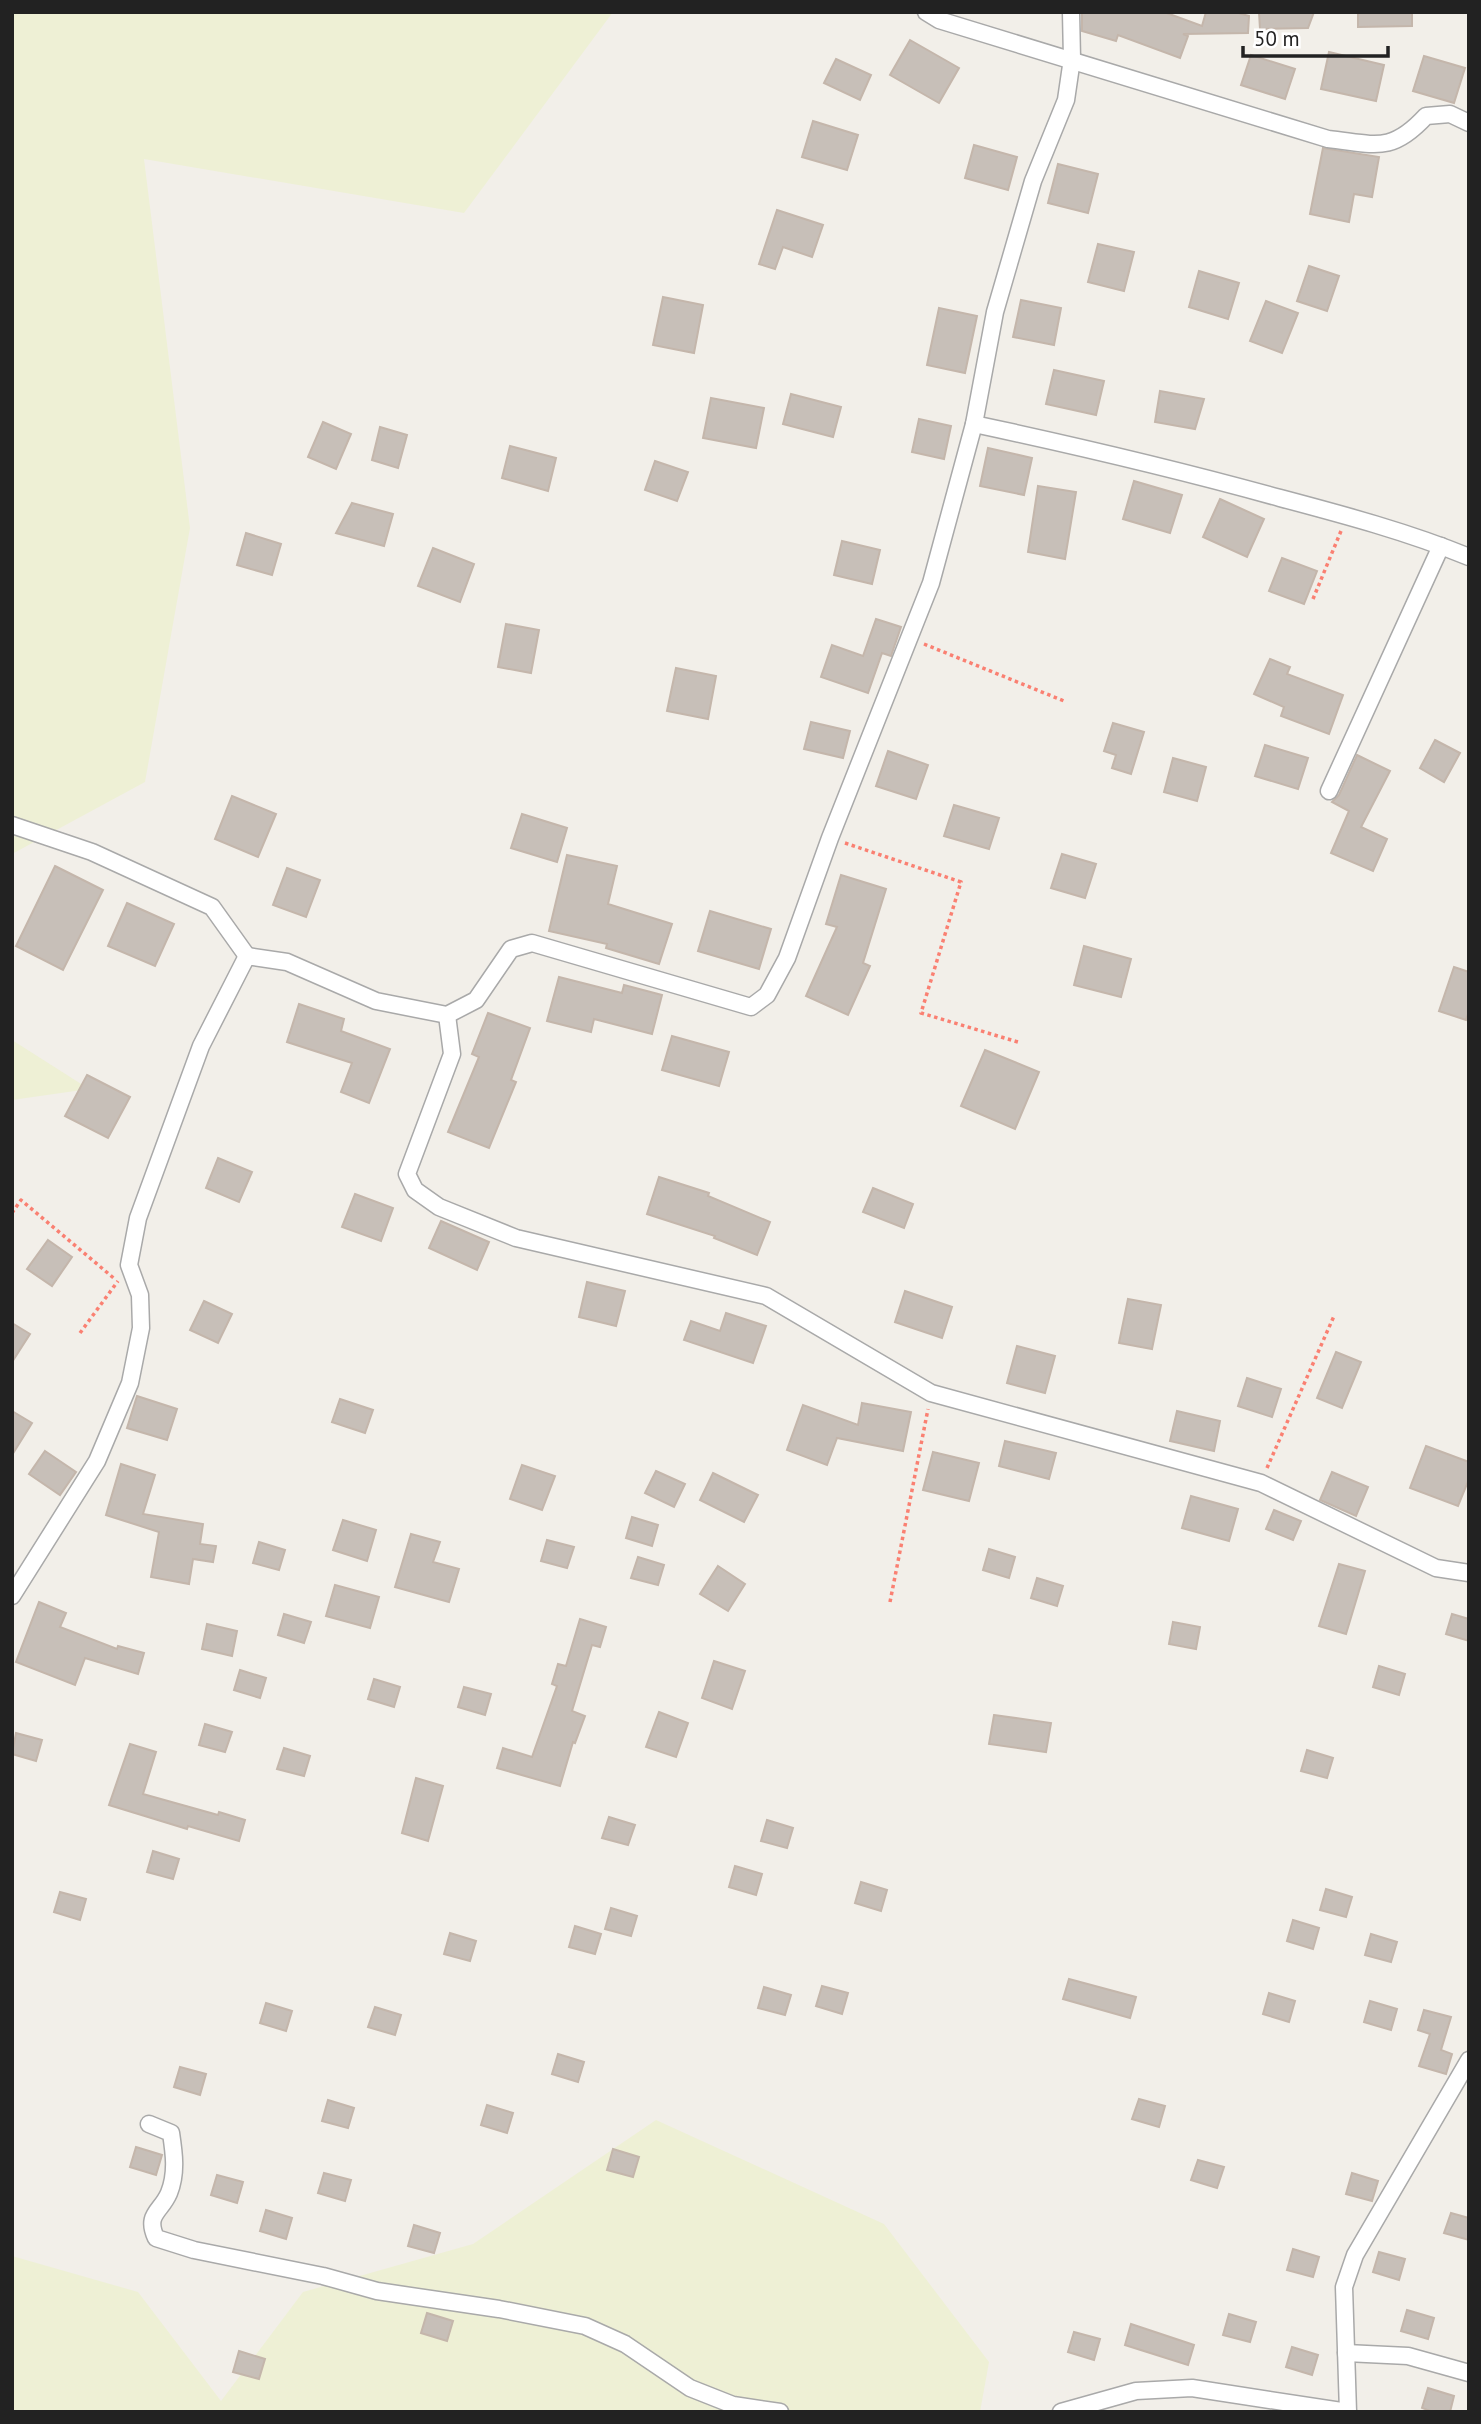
<svg xmlns="http://www.w3.org/2000/svg" width="1481" height="2424" font-family="'PT Sans',sans-serif">
  <style>
    .farmland { fill: #eef0d5 }
    .building { fill: #c7bfb8; stroke: #c4b6ab; stroke-width: 2 }
    .lines { fill: none; stroke-linecap: round; stroke-linejoin: round }
    .minor-casing { stroke: #a9a9a9; stroke-width: 19 }
    .path { stroke: #fa8072; stroke-width: 3.5; stroke-dasharray: 3.5 3.5; stroke-linecap: butt }
    .minor { stroke: #fff; stroke-width: 16 }
  </style>
  <rect width="100%" height="100%" fill="#f2efe9"/>
  <!-- farmland -->
  <g class="farmland">
    <path d="M12,12H613L464,213L144,159L190,528L145,782L12,854Z"/>
    <path d="M12,1040L89,1089L12,1100Z"/>
    <path d="M656,2120L884,2224L989,2362L980,2412H12V2256L138,2292L221,2401L303,2292L473,2244Z"/>
  </g>
  <!-- building -->
  <g class="building">
    <path d="M1082,12H1164L1202,26L1206,12H1235L1249,16L1248,33L1183,34L1188,36L1180,58L1118,35L1116,41L1082,31Z"/>
    <path d="M1259,12H1314L1308,28L1260,29Z"/>
    <path d="M1358,12H1412V26L1358,27Z"/>
    <path d="M910,40L959,68L939,103L890,75Z"/>
    <path d="M1329,52L1384,65L1376,101L1321,89Z"/>
    <path d="M1251,55L1295,69L1285,99L1241,85Z"/>
    <path d="M1424,56L1465,68L1454,103L1413,91Z"/>
    <path d="M836,59L871,75L860,100L824,83Z"/>
    <path d="M813,121L858,135L847,170L802,157Z"/>
    <path d="M974,145L1017,157L1008,190L965,178Z"/>
    <path d="M1323,148L1379,157L1372,197L1354,194L1349,222L1310,214Z"/>
    <path d="M1058,164L1098,174L1088,213L1048,203Z"/>
    <path d="M777,210L823,225L812,257L783,247L775,269L759,264Z"/>
    <path d="M1098,244L1134,252L1124,291L1088,282Z"/>
    <path d="M1309,266L1339,276L1327,311L1297,301Z"/>
    <path d="M1199,271L1239,283L1228,319L1189,307Z"/>
    <path d="M663,297L703,305L694,353L653,345Z"/>
    <path d="M1021,300L1061,308L1054,345L1013,337Z"/>
    <path d="M1266,301L1298,313L1282,353L1250,341Z"/>
    <path d="M939,308L977,316L965,373L927,365Z"/>
    <path d="M1054,370L1104,381L1096,415L1046,404Z"/>
    <path d="M1160,391L1204,399L1195,429L1155,422Z"/>
    <path d="M791,394L841,407L833,437L783,424Z"/>
    <path d="M711,398L764,408L756,448L703,438Z"/>
    <path d="M919,419L951,426L944,459L912,452Z"/>
    <path d="M323,422L351,434L336,469L308,457Z"/>
    <path d="M380,427L407,435L398,468L372,460Z"/>
    <path d="M510,446L556,458L548,491L502,478Z"/>
    <path d="M988,448L1032,458L1024,495L980,486Z"/>
    <path d="M655,461L688,472L677,501L645,490Z"/>
    <path d="M1134,481L1182,495L1170,533L1123,519Z"/>
    <path d="M1038,486L1076,492L1065,559L1028,552Z"/>
    <path d="M1220,499L1264,519L1247,557L1203,537Z"/>
    <path d="M352,503L393,514L384,546L336,533Z"/>
    <path d="M246,533L281,544L272,575L237,565Z"/>
    <path d="M842,541L880,550L872,584L834,575Z"/>
    <path d="M433,548L474,564L460,602L418,586Z"/>
    <path d="M1282,558L1317,571L1304,604L1269,591Z"/>
    <path d="M876,619L901,627L891,656L882,653L868,693L821,677L832,645L863,656Z"/>
    <path d="M506,624L539,630L531,673L498,667Z"/>
    <path d="M1270,659L1290,667L1287,674L1343,695L1329,734L1281,716L1284,707L1254,694Z"/>
    <path d="M676,668L716,676L708,719L667,711Z"/>
    <path d="M811,722L850,731L843,758L804,749Z"/>
    <path d="M1113,723L1144,732L1131,774L1112,768L1116,755L1104,751Z"/>
    <path d="M1435,740L1460,753L1444,782L1420,768Z"/>
    <path d="M1265,745L1308,758L1298,789L1255,776Z"/>
    <path d="M888,751L928,765L916,799L876,786Z"/>
    <path d="M1357,755L1390,771L1361,827L1387,839L1373,871L1331,853L1349,811L1332,802L1339,795Z"/>
    <path d="M1173,758L1206,767L1197,801L1164,792Z"/>
    <path d="M232,796L276,814L258,857L215,839Z"/>
    <path d="M954,805L999,818L989,849L944,836Z"/>
    <path d="M522,814L567,828L557,862L511,848Z"/>
    <path d="M1062,854L1096,864L1085,898L1051,888Z"/>
    <path d="M567,855L617,866L608,904L672,924L659,964L606,948L607,944L549,931Z"/>
    <path d="M55,866L103,890L63,970L16,946Z"/>
    <path d="M287,868L320,880L306,917L273,905Z"/>
    <path d="M841,875L886,889L863,963L870,966L848,1015L806,996L837,927L826,924Z"/>
    <path d="M127,903L174,924L155,966L108,946Z"/>
    <path d="M710,911L771,929L759,969L698,951Z"/>
    <path d="M1084,946L1131,959L1121,997L1074,985Z"/>
    <path d="M1454,967L1469,972V1011L1466,1020L1439,1011Z"/>
    <path d="M559,977L622,993L624,985L662,995L652,1034L594,1019L591,1032L547,1021Z"/>
    <path d="M299,1004L344,1019L341,1031L390,1049L369,1103L341,1092L352,1063L287,1042Z"/>
    <path d="M488,1013L530,1028L511,1080L516,1082L489,1148L448,1132L479,1057L472,1054Z"/>
    <path d="M672,1036L729,1052L719,1086L662,1070Z"/>
    <path d="M985,1050L1039,1072L1015,1129L961,1106Z"/>
    <path d="M87,1075L130,1097L108,1138L65,1116Z"/>
    <path d="M218,1158L252,1172L239,1202L206,1188Z"/>
    <path d="M659,1177L709,1193L708,1196L770,1222L757,1255L714,1238L715,1236L647,1214Z"/>
    <path d="M873,1188L913,1204L904,1228L863,1212Z"/>
    <path d="M355,1194L393,1208L381,1241L342,1227Z"/>
    <path d="M441,1221L489,1242L477,1270L429,1248Z"/>
    <path d="M48,1240L72,1257L52,1286L27,1269Z"/>
    <path d="M587,1282L625,1291L616,1326L579,1317Z"/>
    <path d="M905,1291L952,1307L942,1338L895,1322Z"/>
    <path d="M1128,1299L1161,1305L1152,1349L1119,1343Z"/>
    <path d="M204,1301L232,1314L218,1343L190,1330Z"/>
    <path d="M726,1313L766,1326L753,1363L684,1340L691,1321L720,1331Z"/>
    <path d="M12,1323L30,1334L12,1362Z"/>
    <path d="M1017,1346L1055,1356L1045,1393L1007,1383Z"/>
    <path d="M1336,1352L1361,1362L1342,1408L1317,1398Z"/>
    <path d="M1247,1378L1281,1389L1272,1417L1238,1406Z"/>
    <path d="M137,1396L177,1409L167,1440L127,1428Z"/>
    <path d="M340,1399L373,1410L365,1433L332,1422Z"/>
    <path d="M862,1403L911,1412L903,1451L837,1438L827,1465L787,1450L803,1405L858,1425Z"/>
    <path d="M12,1411L32,1423L12,1455Z"/>
    <path d="M1177,1411L1220,1421L1214,1451L1170,1441Z"/>
    <path d="M1005,1441L1056,1453L1049,1479L999,1466Z"/>
    <path d="M1426,1446L1469,1462V1479L1458,1506L1410,1488Z"/>
    <path d="M45,1451L76,1472L60,1495L29,1474Z"/>
    <path d="M933,1452L979,1463L969,1501L923,1490Z"/>
    <path d="M121,1464L155,1475L143,1514L203,1524L200,1544L216,1546L213,1562L193,1559L189,1584L151,1577L159,1532L106,1515Z"/>
    <path d="M522,1465L555,1476L542,1510L510,1499Z"/>
    <path d="M656,1471L685,1484L674,1507L645,1493Z"/>
    <path d="M1332,1472L1368,1487L1356,1516L1320,1500Z"/>
    <path d="M713,1473L758,1495L744,1522L700,1500Z"/>
    <path d="M1191,1496L1238,1509L1229,1541L1182,1528Z"/>
    <path d="M1274,1510L1301,1521L1293,1540L1266,1529Z"/>
    <path d="M632,1517L658,1525L652,1546L626,1538Z"/>
    <path d="M343,1520L376,1530L367,1561L333,1550Z"/>
    <path d="M411,1534L440,1542L433,1562L459,1569L449,1602L395,1587Z"/>
    <path d="M547,1540L574,1547L567,1568L541,1561Z"/>
    <path d="M259,1542L285,1550L279,1570L253,1563Z"/>
    <path d="M989,1549L1015,1557L1009,1578L983,1570Z"/>
    <path d="M638,1557L664,1565L658,1585L631,1578Z"/>
    <path d="M1339,1564L1365,1571L1346,1634L1319,1626Z"/>
    <path d="M718,1566L745,1584L728,1611L700,1594Z"/>
    <path d="M1037,1578L1063,1586L1057,1606L1031,1598Z"/>
    <path d="M335,1585L379,1597L370,1628L326,1616Z"/>
    <path d="M39,1602L66,1613L60,1627L117,1649L118,1646L144,1653L138,1674L85,1658L75,1685L16,1662Z"/>
    <path d="M284,1614L311,1622L304,1643L278,1635Z"/>
    <path d="M1452,1614L1469,1619V1641L1446,1634Z"/>
    <path d="M580,1619L606,1627L600,1647L592,1645L572,1711L585,1716L575,1743L573,1742L560,1786L497,1768L503,1748L532,1757L557,1686L552,1684L558,1664L566,1666Z"/>
    <path d="M1173,1622L1200,1627L1196,1649L1169,1644Z"/>
    <path d="M207,1624L237,1631L232,1656L202,1649Z"/>
    <path d="M714,1661L745,1671L732,1709L702,1698Z"/>
    <path d="M1379,1666L1405,1674L1399,1695L1373,1687Z"/>
    <path d="M240,1670L266,1678L260,1698L234,1690Z"/>
    <path d="M374,1679L400,1687L394,1707L368,1699Z"/>
    <path d="M464,1687L491,1694L485,1715L458,1707Z"/>
    <path d="M659,1712L688,1723L676,1757L646,1747Z"/>
    <path d="M994,1715L1051,1723L1046,1752L989,1744Z"/>
    <path d="M205,1724L232,1732L225,1752L199,1745Z"/>
    <path d="M16,1733L42,1740L36,1761L12,1754Z"/>
    <path d="M130,1744L156,1752L143,1794L218,1815L219,1812L245,1820L239,1841L188,1826L187,1829L109,1805Z"/>
    <path d="M284,1748L310,1756L304,1776L277,1769Z"/>
    <path d="M1307,1750L1333,1758L1327,1778L1301,1771Z"/>
    <path d="M416,1778L443,1786L428,1841L402,1833Z"/>
    <path d="M609,1817L635,1825L628,1845L602,1838Z"/>
    <path d="M767,1820L793,1828L787,1848L761,1841Z"/>
    <path d="M153,1851L179,1859L173,1879L147,1872Z"/>
    <path d="M735,1866L762,1874L756,1895L729,1887Z"/>
    <path d="M861,1882L887,1890L881,1911L855,1903Z"/>
    <path d="M1326,1889L1352,1897L1346,1917L1320,1910Z"/>
    <path d="M60,1892L86,1899L80,1920L54,1912Z"/>
    <path d="M611,1908L637,1916L631,1936L605,1929Z"/>
    <path d="M1293,1920L1319,1928L1313,1949L1287,1941Z"/>
    <path d="M575,1926L601,1934L595,1954L569,1947Z"/>
    <path d="M450,1933L476,1941L470,1961L444,1954Z"/>
    <path d="M1371,1934L1397,1942L1391,1962L1365,1955Z"/>
    <path d="M1069,1979L1136,1997L1130,2018L1063,1999Z"/>
    <path d="M822,1986L848,1993L842,2014L816,2006Z"/>
    <path d="M764,1987L791,1995L785,2015L758,2008Z"/>
    <path d="M1269,1993L1295,2001L1289,2022L1263,2014Z"/>
    <path d="M1370,2001L1397,2009L1391,2030L1364,2022Z"/>
    <path d="M266,2003L292,2011L286,2031L260,2023Z"/>
    <path d="M375,2007L401,2015L395,2035L368,2027Z"/>
    <path d="M1424,2010L1451,2017L1441,2050L1452,2054L1446,2074L1419,2066L1430,2034L1418,2030Z"/>
    <path d="M558,2054L584,2062L578,2082L552,2074Z"/>
    <path d="M180,2067L206,2074L200,2095L174,2087Z"/>
    <path d="M1139,2099L1165,2106L1159,2127L1132,2119Z"/>
    <path d="M328,2100L354,2108L348,2128L322,2121Z"/>
    <path d="M487,2105L513,2113L507,2133L481,2125Z"/>
    <path d="M136,2147L162,2155L156,2175L130,2167Z"/>
    <path d="M613,2149L639,2157L633,2177L607,2170Z"/>
    <path d="M1198,2160L1224,2167L1217,2188L1191,2180Z"/>
    <path d="M324,2173L351,2180L345,2201L318,2193Z"/>
    <path d="M1352,2173L1378,2181L1372,2201L1346,2194Z"/>
    <path d="M217,2175L243,2182L237,2203L211,2195Z"/>
    <path d="M266,2210L292,2218L286,2239L260,2231Z"/>
    <path d="M1451,2213L1469,2218V2240L1444,2233Z"/>
    <path d="M414,2225L440,2233L434,2253L408,2246Z"/>
    <path d="M1293,2249L1319,2257L1313,2277L1287,2270Z"/>
    <path d="M1379,2252L1405,2259L1399,2280L1373,2272Z"/>
    <path d="M1407,2310L1434,2318L1428,2339L1401,2331Z"/>
    <path d="M427,2313L453,2321L447,2341L421,2333Z"/>
    <path d="M1229,2314L1256,2322L1250,2342L1223,2335Z"/>
    <path d="M1131,2324L1194,2345L1188,2365L1125,2345Z"/>
    <path d="M1074,2332L1100,2339L1094,2360L1068,2352Z"/>
    <path d="M1292,2347L1318,2355L1312,2375L1286,2367Z"/>
    <path d="M239,2351L265,2359L259,2379L233,2372Z"/>
    <path d="M1428,2388L1454,2396L1450,2412H1433L1422,2408Z"/>
  </g>
  <g class="lines">
    <defs>
      <g id="minor">
        <path d="M926,12L939,20L1328,139C1375,144 1391,154 1426,116L1450,114L1469,123"/>
        <path d="M974,424C1077,446 1179,470 1280,498C1344,515 1408,532 1469,557"/>
        <path d="M1329,791L1441,546"/>
        <path d="M12,825L92,852L212,907L247,956"/>
        <path d="M447,1015L452,1054L407,1174L415,1190L439,1207L516,1238L766,1296L931,1393L1261,1483L1436,1568L1469,1573"/>
        <path d="M12,1596L97,1461L130,1383L141,1328L140,1295L129,1265L138,1218L201,1046L247,956L287,962L376,1001L447,1015L476,1000L511,949L532,943L751,1007L767,995L787,958L830,838L931,583L974,424L995,312L1033,181L1066,100L1072,59L1071,12"/>
        <path d="M149,2124L171,2133C174,2153 177,2173 169,2193C161,2212 145,2214 156,2238L194,2250L323,2276L377,2291L499,2309L585,2326L625,2344L690,2388L733,2405L780,2412"/>
        <path d="M1346,2353L1408,2356L1469,2373"/>
        <path d="M1061,2412L1136,2391L1192,2388L1348,2412"/>
        <path d="M1348,2412L1344,2287L1355,2255L1469,2060"/>
      </g>
    </defs>
    <!-- minor casing -->
    <use href="#minor" class="minor-casing"/>
    <!-- path -->
    <g class="path">
      <path d="M1313,599L1341,531"/>
      <path d="M924,644L1064,701"/>
      <path d="M845,843L961,882L921,1013L1018,1042"/>
      <path d="M12,1213L21,1200L116,1280"/>
      <path d="M80,1333L118,1281"/>
      <path d="M1267,1468L1334,1316"/>
      <path d="M890,1602L928,1409"/>
    </g>
    <!-- minor -->
    <use href="#minor" class="minor"/>
  </g>
  <!-- border -->
  <rect width="1481" height="2424" fill="none" stroke="#222222" stroke-width="28"/>
  <!-- scale -->
  <path d="M1243 46v10h145v-10" fill="none" stroke="#222222" stroke-width="3.5"/>
  <text x="1254" y="46" font-size="21" fill="#222222" stroke="#ffffff" stroke-width="5" paint-order="stroke">50 m</text>
</svg>
